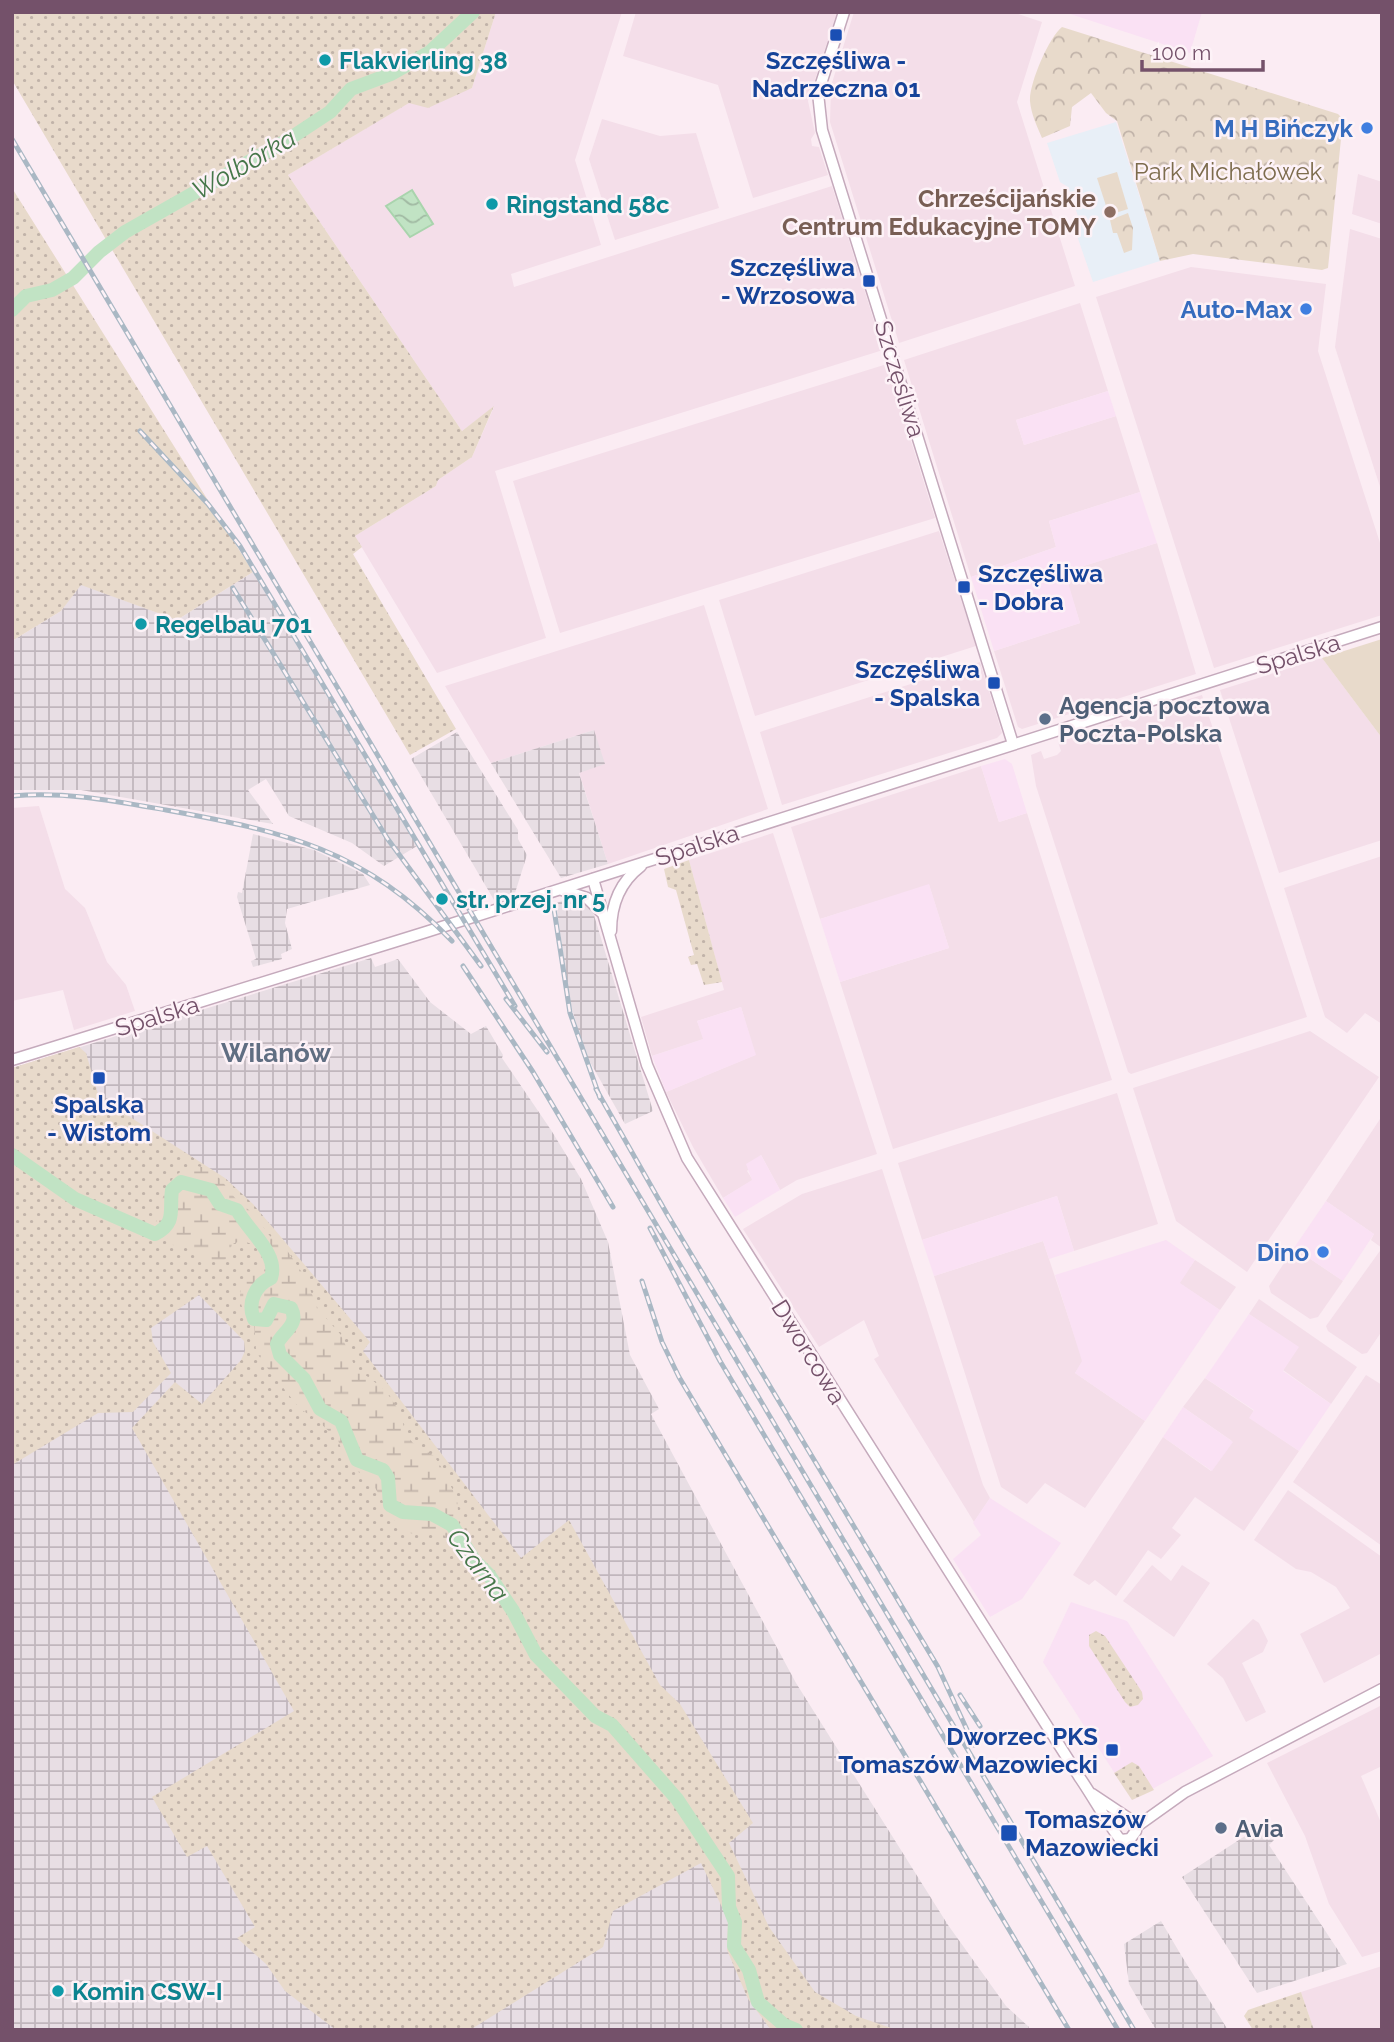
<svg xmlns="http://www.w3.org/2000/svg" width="1394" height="2042" font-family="Raleway,sans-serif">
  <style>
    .residential { fill: #f4dee9 }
    .commercial { fill: #fae1f4 }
    .industrial { fill: url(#industrial-grid) }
    .education { fill: #e8eff7 }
    .grass { fill: url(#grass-dots) }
    .forest { fill: url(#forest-crowns) }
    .wetland { fill: url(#wetland-marsh) }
    .garden { fill: #e8dacb }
    .water { fill: url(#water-waves); stroke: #a9d4ad; stroke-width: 2 }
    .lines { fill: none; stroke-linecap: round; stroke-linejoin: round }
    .river { stroke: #c1e3c4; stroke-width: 14 }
    .tertiary-casing { stroke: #c5aabc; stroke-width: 13 }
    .tertiary { stroke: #fff; stroke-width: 10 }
    .rail-casing { stroke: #aab8c4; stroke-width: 5 }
    .rail { stroke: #fdf2f7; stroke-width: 2.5; stroke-dasharray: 8; stroke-linecap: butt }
    .transit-dot { fill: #1a4fb4; stroke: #fdf2f7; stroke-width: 2.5 }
    .culture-dot { fill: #0f9aa8; stroke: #fdf2f7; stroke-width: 2.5 }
    .shop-dot { fill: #3f7fe0; stroke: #fdf2f7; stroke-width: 2.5 }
    .education-dot { fill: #8d6e63; stroke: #fdf2f7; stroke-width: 2.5 }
    .service-dot { fill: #5c6f8a; stroke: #fdf2f7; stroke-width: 2.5 }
    .labels { text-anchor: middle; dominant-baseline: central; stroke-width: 5; stroke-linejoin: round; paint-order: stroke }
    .culture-label { font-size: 24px; font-weight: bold; fill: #0d838f; stroke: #fdf2f7; text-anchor: start }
    .transit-label { font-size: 24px; font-weight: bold; fill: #164399; stroke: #fdf2f7; text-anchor: end }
    .shop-label { font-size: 24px; font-weight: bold; fill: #366cbe; stroke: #fdf2f7; text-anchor: end }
    .park-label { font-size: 24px; fill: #7d6c4d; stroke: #fdf2f7 }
    .education-label { font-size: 24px; font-weight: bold; fill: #785e54; stroke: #fdf2f7; text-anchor: end }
    .street-label { font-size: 24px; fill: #74516a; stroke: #fdf2f7 }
    .service-label { font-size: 24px; font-weight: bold; fill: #4e5e75; stroke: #fdf2f7; text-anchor: start }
    .water-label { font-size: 26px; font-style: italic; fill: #46774a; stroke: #fdf2f7 }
    .neighbourhood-label { font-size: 26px; font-weight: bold; fill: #606e82; stroke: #fdf2f7 }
  </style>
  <defs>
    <pattern id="industrial-grid" width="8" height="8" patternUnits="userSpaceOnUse" patternTransform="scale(1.75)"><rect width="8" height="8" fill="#e8dee4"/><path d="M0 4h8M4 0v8" fill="none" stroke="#c1b6bd"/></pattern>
    <pattern id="grass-dots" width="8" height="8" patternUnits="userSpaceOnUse" patternTransform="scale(1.75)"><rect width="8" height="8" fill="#e8dacb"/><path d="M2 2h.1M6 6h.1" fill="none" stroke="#c1b3a9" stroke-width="1.8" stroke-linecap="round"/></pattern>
    <pattern id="forest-crowns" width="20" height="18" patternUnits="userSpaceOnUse" patternTransform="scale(1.75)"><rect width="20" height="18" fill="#e8dacb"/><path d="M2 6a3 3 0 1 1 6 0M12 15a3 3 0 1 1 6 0" fill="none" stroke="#c1b3a9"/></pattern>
    <pattern id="wetland-marsh" width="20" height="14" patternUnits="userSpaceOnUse" patternTransform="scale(1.75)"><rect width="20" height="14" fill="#e8dacb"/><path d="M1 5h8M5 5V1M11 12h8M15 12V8" fill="none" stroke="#c1b3a9"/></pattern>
    <pattern id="water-waves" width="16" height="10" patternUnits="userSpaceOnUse" patternTransform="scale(1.75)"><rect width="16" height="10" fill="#c1e3c4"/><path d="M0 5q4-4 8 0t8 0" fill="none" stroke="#a1baa3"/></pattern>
  </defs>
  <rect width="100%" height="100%" fill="#fbecf3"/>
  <!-- residential -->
  <g class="residential">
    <path d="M496,12H622L575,160L601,245L511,274L514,287L832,186L883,350L495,471L546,638L437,673L355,536L436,486L438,480L472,457L494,407L462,431L288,175L410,102L472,88Z"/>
    <path d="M636,12H837L808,101L815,133L811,139L812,146L819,147L828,175L753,198L718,85L623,56Z"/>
    <path d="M854,12H1012L1042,22L1017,102L1075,286L899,343L830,122L831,86Z"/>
    <path d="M602,119L660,136L696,133L719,208L615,240L589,159Z"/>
    <path d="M1358,174L1382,182V224L1352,214Z"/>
    <path d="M1350,229L1382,239V493L1335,347Z"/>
    <path d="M1191,267L1326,284L1318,351L1382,549V615L1214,668L1096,297Z"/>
    <path d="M1080,303L1108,391L1016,420L1024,445L1116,416L1140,492L1049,521L1056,547L971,577L904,360Z"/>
    <path d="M887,364L935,518L560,633L513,481Z"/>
    <path d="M939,531L976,646L755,716L719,600Z"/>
    <path d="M1157,543L1196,674L1022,729L1018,727L994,651L1080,623L1064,572Z"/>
    <path d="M704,605L768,809L608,864L579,772L594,730L491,763L445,686Z"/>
    <path d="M1322,658L1382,738V840L1279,873L1220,690Z"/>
    <path d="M980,662L1002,733L997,738L782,805L760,732Z"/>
    <path d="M1202,695L1307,1017L1131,1074L1128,1072L1036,786L1031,755L1041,751L1044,759L1057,755L1061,751L1058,742Z"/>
    <path d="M981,766L999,822L1027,813L1112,1080L893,1149L840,982L949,948L929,885L820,919L791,827Z"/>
    <path d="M39,806L65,889L85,908L107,962L126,985L135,1011L74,1030L63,990L12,1001V808Z"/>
    <path d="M773,833L877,1154L797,1180L780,1190L761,1155L747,1171L753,1180L723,1198L693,1147L666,1092L755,1055L741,1007L697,1021L704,1039L652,1056L641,1017L724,990L689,860Z"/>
    <path d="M1382,856V1024L1365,1013L1347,1033L1325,1017L1284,888Z"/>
    <path d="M1310,1031L1379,1077L1247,1272L1176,1221L1133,1088Z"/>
    <path d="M1117,1093L1158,1224L1074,1251L1057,1196L922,1240L898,1163Z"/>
    <path d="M1382,1116V1331L1367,1353L1362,1354L1328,1331L1326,1326L1382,1248L1371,1240L1374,1234L1326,1201Z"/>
    <path d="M882,1169L983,1485L990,1498L974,1522L874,1359L879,1356L864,1320L819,1347L743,1229L802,1194Z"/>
    <path d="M1043,1241L1083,1361L1075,1373L1145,1421L1085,1508L1045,1483L1027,1504L1001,1487L934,1276Z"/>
    <path d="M1294,1248L1343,1281L1318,1317L1310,1319L1271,1293L1269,1286Z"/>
    <path d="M1195,1260L1236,1287L1220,1310L1179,1283Z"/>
    <path d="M1259,1299L1357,1367L1331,1404L1283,1370L1298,1347L1249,1314Z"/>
    <path d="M1366,1375L1382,1385V1546L1293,1482Z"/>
    <path d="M1205,1378L1254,1411L1250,1418L1299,1451L1244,1531L1195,1497L1172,1528L1181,1535L1161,1559L1148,1550L1116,1596L1095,1580L1089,1585L1073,1575L1163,1437L1211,1471L1232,1441L1183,1407Z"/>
    <path d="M1288,1490L1382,1557V1653L1324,1683L1300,1634L1350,1608L1336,1587L1311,1572L1296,1569L1254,1540Z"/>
    <path d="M1152,1565L1171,1581L1182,1565L1210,1583L1174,1637L1123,1601Z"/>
    <path d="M1253,1619L1259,1623L1268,1641L1263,1652L1242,1663L1266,1712L1246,1722L1223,1678L1207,1664Z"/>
    <path d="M1382,1705V1766L1361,1776L1382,1825V1951L1362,1957L1329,1904L1305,1836L1267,1763Z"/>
    <path d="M1382,1966V2030H1314L1301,1992Z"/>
  </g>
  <!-- commercial -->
  <g class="commercial">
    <path d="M1064,12H1202L1190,53Z"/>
    <path d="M1108,391L1116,416L1024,445L1016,420Z"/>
    <path d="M1140,492L1157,543L1065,572L1080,623L994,651L971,577L1056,547L1049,521Z"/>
    <path d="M1005,759L1012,764L1027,813L999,822L981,766Z"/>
    <path d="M929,884L949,948L840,982L820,919Z"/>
    <path d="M741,1007L756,1055L666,1092L652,1056L703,1039L697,1021Z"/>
    <path d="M761,1155L780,1190L735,1217L723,1198L752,1180L746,1164Z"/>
    <path d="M1057,1196L1074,1251L1049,1259L1043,1241L934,1276L922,1240Z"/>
    <path d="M1326,1201L1374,1234L1343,1281L1294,1248Z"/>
    <path d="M1166,1240L1195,1260L1180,1283L1220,1310L1145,1421L1075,1373L1082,1361L1055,1275Z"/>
    <path d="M1249,1314L1299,1347L1283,1371L1331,1404L1299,1451L1249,1418L1254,1410L1205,1378Z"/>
    <path d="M1183,1407L1233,1442L1212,1471L1163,1437Z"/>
    <path d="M990,1498L1061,1543L1022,1599L990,1617L953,1559L981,1535L973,1523Z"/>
    <path d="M1071,1602L1127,1621L1213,1756L1132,1800L1043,1662Z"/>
  </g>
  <!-- industrial -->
  <g class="industrial">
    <path d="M253,572L417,846L384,866L352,843L289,816L266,779L248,790L273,824L81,790H12V641L61,611L80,584L177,620Z"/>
    <path d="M594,730L605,764L579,773L608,864L561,878L491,763Z"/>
    <path d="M457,732L518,830V839L527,855L515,893L494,900L411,759Z"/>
    <path d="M253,834L314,850L363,874L370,885L287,909L285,923L292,949L281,954L282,959L253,967L251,961L256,959L237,897L238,892L242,893Z"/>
    <path d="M571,898L587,905L594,915L653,1111L625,1124L585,1053L570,1002L556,903Z"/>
    <path d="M371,958L375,967L398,959L430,1002L471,1034L486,1026L503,1055L502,1058L551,1130L581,1179L608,1242L630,1355L659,1409L651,1414L796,1683L948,1925L1006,2006L1029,2027L1027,2030H12V1068Z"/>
    <path d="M1265,1823L1274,1840L1269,1845L1347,1964L1257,1993L1182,1877Z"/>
    <path d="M1161,1921L1181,1955L1228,2030H1156L1129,1984L1124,1944Z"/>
  </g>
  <!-- education -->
  <path class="education" d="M1116,122L1160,261L1093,282L1075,230L1080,222L1068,187L1060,182L1047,143Z"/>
  <!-- grass -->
  <g class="grass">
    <path d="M12,12H496L472,88L428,108L409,103L288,175L462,431L494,406L472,457L438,480L436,486L355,536L362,547L353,554L456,729L410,755L12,80Z"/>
    <path d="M12,188L253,572L177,620L81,585L61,611L12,641Z"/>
    <path d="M689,860L722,982L704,985L697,964L691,965L688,957L694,955L676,890L668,887L664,869Z"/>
    <path d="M79,1047L86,1053L99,1097L225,1178L253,1204L370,1342L363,1351L521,1558L569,1520L660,1685L680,1704L753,1823L729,1843L769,1927L815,1992L856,2016L897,2030H771L748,1999L727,1950L728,1920L701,1863L613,1911L603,1947L470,2030H336L285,1991L266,1964L237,1938L255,1927L207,1846L187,1857L152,1797L294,1711L132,1428L175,1382L202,1404L241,1360L245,1351L244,1341L199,1295L151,1328L153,1342L171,1373L133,1412L98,1413L12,1465V1068Z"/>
    <path d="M1096,1631L1105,1636L1142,1692L1143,1699L1138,1705L1130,1707L1125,1702L1089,1646V1635Z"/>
    <path d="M1132,1762L1139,1766L1154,1790L1132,1800L1114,1773Z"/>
    <path d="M1301,1992L1314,2030H1253L1244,2016L1248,2010Z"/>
  </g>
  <!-- forest -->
  <g class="forest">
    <path d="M1062,27L1338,114L1343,119L1328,268L1322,270L1193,254L1160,261L1117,121L1106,113L1091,93L1072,107L1070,126L1042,138C1037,126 1031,114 1030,101C1029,84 1049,37 1062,27Z"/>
    <path d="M1128,213L1133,228L1132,250L1124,253L1117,233H1113L1110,220Z"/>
  </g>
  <!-- wetland -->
  <path class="wetland" d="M192,1166C217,1165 224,1187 239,1202C245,1208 255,1213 260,1221C267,1233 269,1238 282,1243L305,1277L318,1309L341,1335L355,1367L385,1390L400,1412L406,1435L413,1443L434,1456L440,1465L457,1498L459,1524L468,1551L449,1541L444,1535L433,1531L418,1535L410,1533L394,1520L371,1481L346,1463L338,1440L315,1418L300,1409L261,1360L256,1350L254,1324C240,1311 237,1298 243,1280L255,1272L262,1258C257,1244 246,1238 232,1244L228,1258C213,1267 195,1259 186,1246L175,1247L165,1236L151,1238C163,1208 159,1178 192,1166Z"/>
  <!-- garden -->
  <g class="garden">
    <path d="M1117,172L1128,209L1109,215L1097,178Z"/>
    <path d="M1382,639V738L1322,658Z"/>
  </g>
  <!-- water -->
  <path class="water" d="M412,190L433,224L410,237L386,206Z"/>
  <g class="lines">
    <!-- river -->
    <g class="river">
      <path d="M12,310L26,296L52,290L73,278L99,252L125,232L289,139L330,112L351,89L391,74L430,52L473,12"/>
      <path d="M12,1155L75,1199L155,1234C177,1223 169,1210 172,1190L181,1182L211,1190L220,1204L237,1210C249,1232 279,1254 271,1278C255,1285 247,1303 254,1319L266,1320L274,1304L291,1308C300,1325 283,1331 277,1344L280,1355L304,1379L320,1409L341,1421L357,1460L383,1470L388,1478L390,1505L403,1512L432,1514L452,1525L474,1560L489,1575L513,1611L536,1655L595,1716L612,1725L677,1799L728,1876L729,1907L735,1922L734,1946L749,1970L758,2002L784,2025L796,2030"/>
    </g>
    <defs>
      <g id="tertiary">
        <path d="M844,12L818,93L822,130L1013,744"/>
        <path d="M593,879L647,1065L687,1158L1080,1778C1088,1789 1116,1837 1121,1840L1130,1839L1136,1831L1134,1822L1092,1794"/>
        <path d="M562,890L587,898L601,912"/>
        <path d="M611,931C611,904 620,882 641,866"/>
        <path d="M12,1060L426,932L1382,627"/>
        <path d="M1136,1827L1185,1792L1382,1689"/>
      </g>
    </defs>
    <!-- tertiary casing -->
    <use href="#tertiary" class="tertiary-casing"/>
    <!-- tertiary -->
    <use href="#tertiary" class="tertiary"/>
    <defs>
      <g id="rail">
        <path d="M12,139L1134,2030"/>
        <path d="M140,431L208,504L240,546L515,1006"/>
        <path d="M233,588L387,838L481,966"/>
        <path d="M12,796C65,791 115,801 166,810C287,832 363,849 452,941"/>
        <path d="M554,909L570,1013L600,1098"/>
        <path d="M463,966L533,1072L613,1207"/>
        <path d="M506,999L547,1052"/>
        <path d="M596,1089L667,1214L938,1667L974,1745"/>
        <path d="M650,1228L720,1361L1118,2030"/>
        <path d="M642,1281L662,1342L679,1377L1069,2030"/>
        <path d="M960,1695L980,1726"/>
      </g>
    </defs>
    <!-- rail casing -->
    <use href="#rail" class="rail-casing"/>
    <!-- rail -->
    <use href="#rail" class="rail"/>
  </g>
  <!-- markers -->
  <g class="transit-dot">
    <rect x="829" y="28" width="14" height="14" rx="3.5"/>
    <rect x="862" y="274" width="14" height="14" rx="3.5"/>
    <rect x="957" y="580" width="14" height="14" rx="3.5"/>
    <rect x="987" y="676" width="14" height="14" rx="3.5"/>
    <rect x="92" y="1071" width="14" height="14" rx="3.5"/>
    <rect x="1105" y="1743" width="14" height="14" rx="3.5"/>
    <rect x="1000" y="1824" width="18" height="18" rx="3.5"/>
  </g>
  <g class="culture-dot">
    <circle cx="325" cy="60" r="7"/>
    <circle cx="492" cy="204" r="7"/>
    <circle cx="141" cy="624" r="7"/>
    <circle cx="442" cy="899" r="7"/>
    <circle cx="58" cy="1991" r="7"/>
  </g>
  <g class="shop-dot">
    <circle cx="1367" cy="128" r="7"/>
    <circle cx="1306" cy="309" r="7"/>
    <circle cx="1323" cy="1252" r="7"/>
  </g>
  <circle class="education-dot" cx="1110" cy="212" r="7"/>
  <g class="service-dot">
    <circle cx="1045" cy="719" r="7"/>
    <circle cx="1221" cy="1828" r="7"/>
  </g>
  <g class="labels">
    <!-- culture labels -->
    <g class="culture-label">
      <text x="339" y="60">Flakvierling 38</text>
      <text x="506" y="204">Ringstand 58c</text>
      <text x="155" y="624">Regelbau 701</text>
      <text x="456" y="899">str. przej. nr 5</text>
      <text x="72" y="1991">Komin CSW-I</text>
    </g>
    <!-- transit labels -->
    <g class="transit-label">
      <text x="836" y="60" text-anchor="middle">Szczęśliwa -<tspan x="836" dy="28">Nadrzeczna 01</tspan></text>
      <text x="855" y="267">Szczęśliwa<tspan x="855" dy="28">- Wrzosowa</tspan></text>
      <text x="978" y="573" text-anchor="start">Szczęśliwa<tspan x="978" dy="28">- Dobra</tspan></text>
      <text x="980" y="669">Szczęśliwa<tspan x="980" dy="28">- Spalska</tspan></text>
      <text x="99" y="1104" text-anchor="middle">Spalska<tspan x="99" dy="28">- Wistom</tspan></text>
      <text x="1098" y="1736">Dworzec PKS<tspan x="1098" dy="28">Tomaszów Mazowiecki</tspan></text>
      <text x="1025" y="1819" text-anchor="start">Tomaszów<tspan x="1025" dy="28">Mazowiecki</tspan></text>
    </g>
    <!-- shop labels -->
    <g class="shop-label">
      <text x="1353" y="128">M H Bińczyk</text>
      <text x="1292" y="309">Auto-Max</text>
      <text x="1309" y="1252">Dino</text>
    </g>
    <!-- park labels -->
    <g class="park-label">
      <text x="1228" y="171">Park Michałówek</text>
    </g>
    <!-- education labels -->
    <g class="education-label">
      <text x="1096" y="198">Chrześcijańskie<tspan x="1096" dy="28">Centrum Edukacyjne TOMY</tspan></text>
    </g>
    <!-- street labels -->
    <g class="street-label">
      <text transform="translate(900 379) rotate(73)">Szczęśliwa</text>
      <text transform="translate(1298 654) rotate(-17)">Spalska</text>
      <text transform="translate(697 845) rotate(-18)">Spalska</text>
      <text transform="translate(157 1016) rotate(-17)">Spalska</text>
      <text transform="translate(809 1352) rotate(58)">Dworcowa</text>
    </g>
    <!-- service labels -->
    <g class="service-label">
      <text x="1059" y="705">Agencja pocztowa<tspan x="1059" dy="28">Poczta-Polska</tspan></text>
      <text x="1235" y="1828">Avia</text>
    </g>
    <!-- water labels -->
    <g class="water-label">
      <text transform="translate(244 164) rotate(-30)">Wolbórka</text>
      <text transform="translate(478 1565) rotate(53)">Czarna</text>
    </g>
    <!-- neighbourhood labels -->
    <g class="neighbourhood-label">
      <text x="276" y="1053">Wilanów</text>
    </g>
  </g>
  <!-- border -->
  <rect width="1394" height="2042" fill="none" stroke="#74516a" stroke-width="28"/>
  <!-- scale -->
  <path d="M1142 60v10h121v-10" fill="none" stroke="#74516a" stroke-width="3.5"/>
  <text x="1152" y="60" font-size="21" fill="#74516a" stroke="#fdf2f7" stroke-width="5" paint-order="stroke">100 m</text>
</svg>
